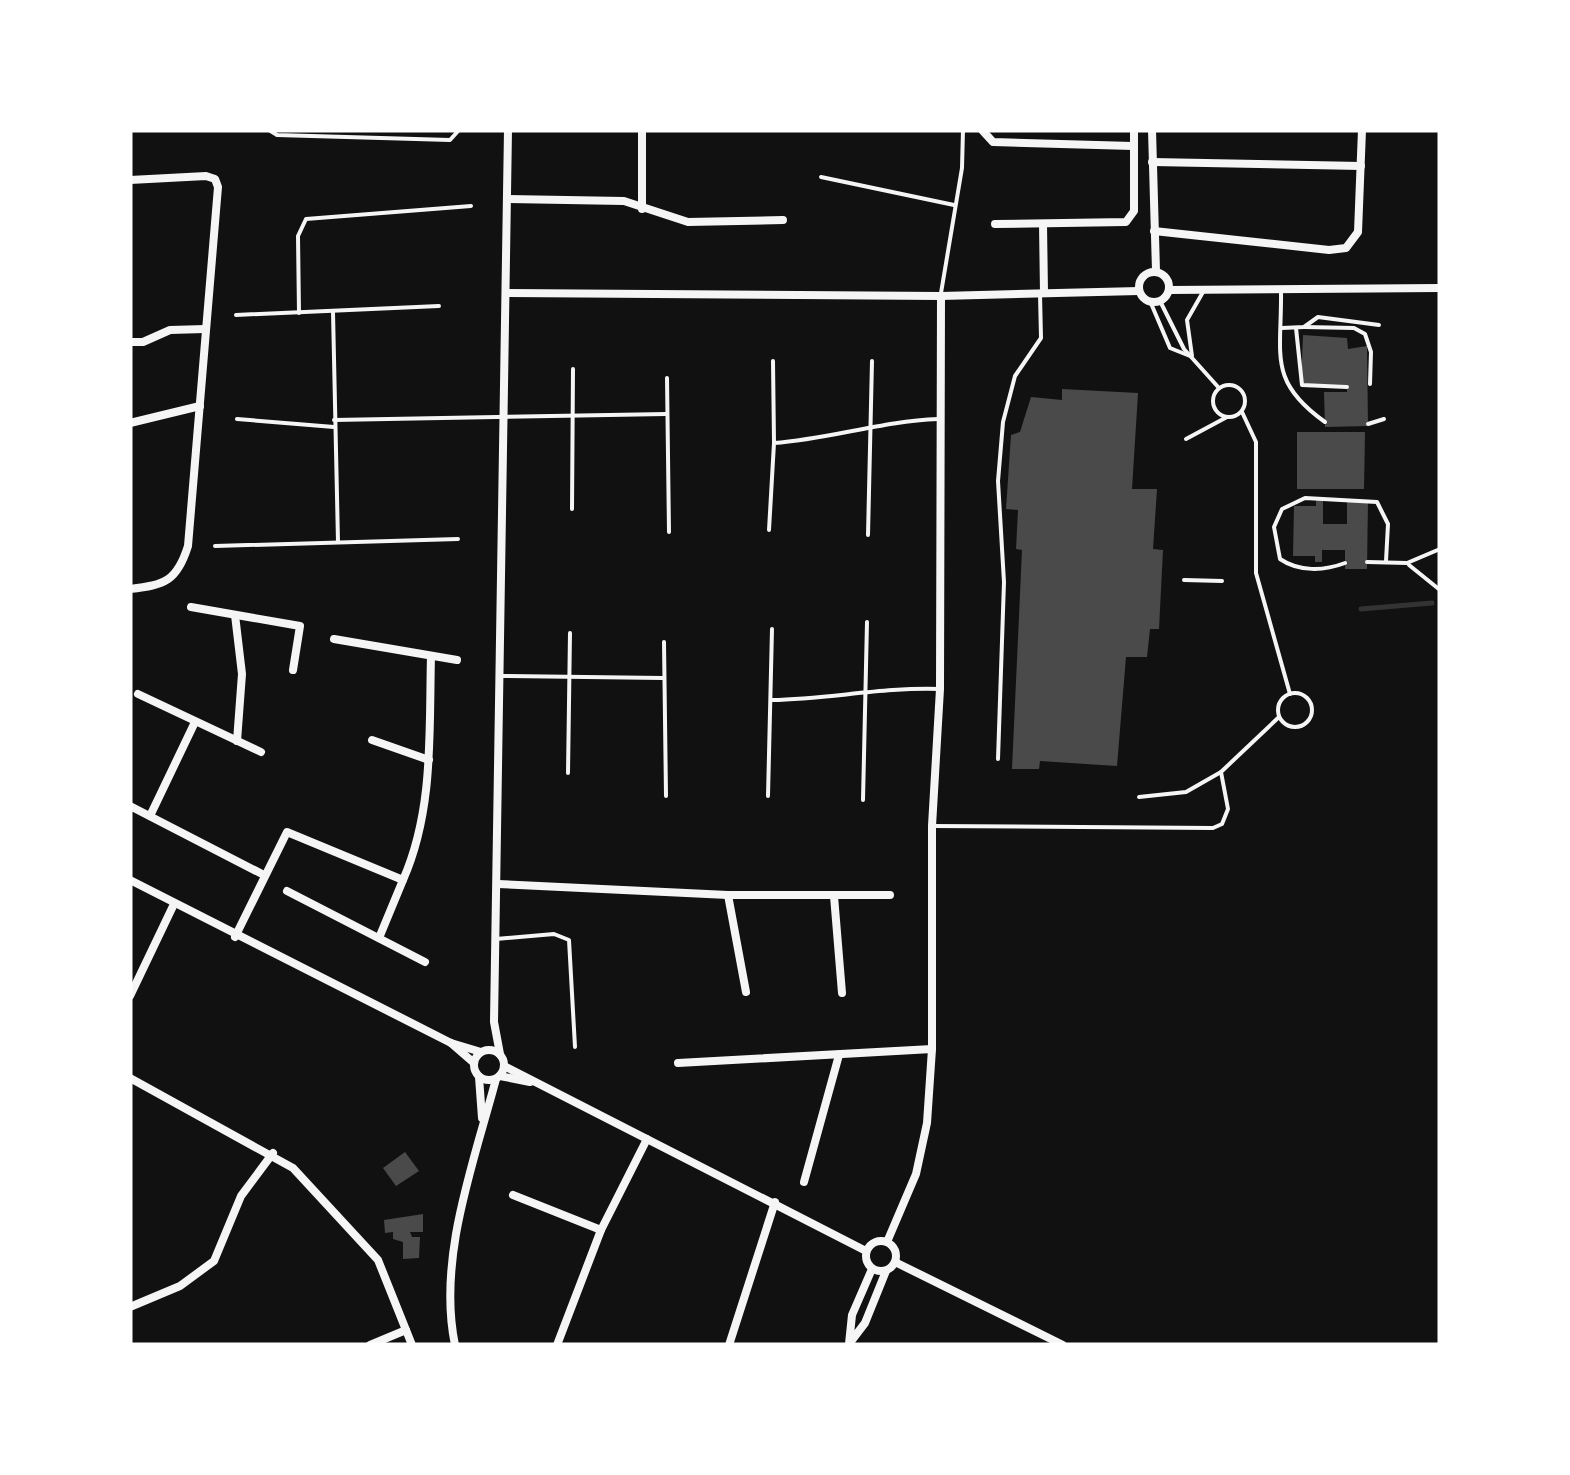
<svg xmlns="http://www.w3.org/2000/svg" width="1570" height="1475" font-family="Bitter,serif">
  <style>
    .lines { fill: none; stroke-linecap: round; stroke-linejoin: round }
    .stream { stroke: #333; stroke-width: 5 }
    .building { fill: #4a4a4a }
    .path { stroke: #f5f5f5; stroke-width: 2.5 }
    .service { stroke: #f5f5f5; stroke-width: 4 }
    .minor { stroke: #f5f5f5; stroke-width: 8 }
  </style>
  <rect width="100%" height="100%" fill="#111"/>
  <g class="lines">
    <!-- stream -->
    <path class="stream" d="M1361,609L1432,603"/>
  </g>
  <!-- building -->
  <g class="building">
    <path d="M1303,335L1347,338L1348,349L1367,346L1368,426L1325,427L1324,392H1347V385L1301,384Z"/>
    <path d="M1062,389L1138,393L1132,489H1157L1153,549L1163,550L1159,629H1150L1147,657H1126L1117,766L1040,761L1039,769H1012L1022,550L1016,549L1018,510L1006,509L1011,435L1020,432L1031,397L1062,400Z"/>
    <path d="M1297,432H1365L1364,489H1297Z"/>
    <path d="M1316,500H1323V524H1347V501H1368L1367,569H1345V550H1322V562H1315V556H1293L1294,506H1316Z"/>
    <path d="M405,1152L419,1171L396,1186L383,1168Z"/>
    <path d="M423,1214V1232H410L412,1237H420L419,1258L403,1259V1242L393,1239V1232L385,1233L384,1220Z"/>
  </g>
  <g class="lines">
    <!-- path -->
    <path class="path" d="M1440,1263V1265"/>
    <!-- service -->
    <g class="service">
      <path d="M269,130L277,135L450,140L459,130"/>
      <path d="M821,177L954,205"/>
      <path d="M1281,291C1282,354 1267,381 1325,422"/>
      <path d="M941,293L962,168L963,130"/>
      <path d="M1150,301L1170,348L1190,356"/>
      <path d="M1160,301L1184,349L1219,388"/>
      <path d="M333,312L338,542"/>
      <path d="M299,313L298,236L306,219L471,206"/>
      <path d="M236,315L439,306"/>
      <path d="M1304,327L1354,328L1365,334L1371,352L1370,384"/>
      <path d="M1282,328L1304,327L1318,317L1379,325"/>
      <path d="M1296,328L1302,385L1347,387"/>
      <path d="M1192,356L1187,320L1203,292"/>
      <path d="M773,361L774,443"/>
      <path d="M667,378L669,532"/>
      <circle cx="1229" cy="401" r="16"/>
      <path d="M1242,412L1256,442V573L1290,694"/>
      <path d="M237,419L334,427"/>
      <path d="M334,420L666,414"/>
      <path d="M1368,424L1384,419"/>
      <path d="M1186,439L1227,417"/>
      <path d="M572,509L573,369"/>
      <path d="M769,530L774,443C830,439 882,421 938,419"/>
      <path d="M868,535L872,361"/>
      <path d="M215,546L458,539"/>
      <path d="M1367,562L1407,563L1440,549"/>
      <path d="M1345,563C1324,571 1299,572 1280,559L1274,527L1282,509L1305,498L1377,502L1388,524L1386,561"/>
      <path d="M1409,565L1440,590"/>
      <path d="M1184,580L1222,581"/>
      <path d="M664,642L666,796"/>
      <path d="M502,676L663,678"/>
      <circle cx="1295" cy="710" r="17"/>
      <path d="M772,700C829,699 883,687 940,689"/>
      <path d="M998,759L1004,582L998,481L1003,422L1015,376L1041,338L1040,294"/>
      <path d="M568,773L570,633"/>
      <path d="M768,796L772,629"/>
      <path d="M1139,797L1186,792L1221,772"/>
      <path d="M863,800L867,622"/>
      <path d="M932,826L1213,828L1222,824L1228,809L1221,772L1279,717"/>
      <path d="M496,939L554,934L569,940L575,1047"/>
    </g>
    <!-- minor -->
    <g class="minor">
      <path d="M642,130V209"/>
      <path d="M982,130L993,142L1133,146"/>
      <path d="M1152,130L1156,271"/>
      <path d="M1152,162L1361,166"/>
      <path d="M130,180L206,176L215,179L218,187L188,546C177,581 165,585 130,589"/>
      <path d="M508,199L624,201L688,222L783,220"/>
      <path d="M995,224L1126,222L1134,211V130"/>
      <path d="M1043,224L1044,293"/>
      <path d="M1154,231L1329,250L1346,248L1358,232L1362,130"/>
      <circle cx="1154" cy="287" r="15"/>
      <path d="M1169,290L1440,288"/>
      <path d="M507,293L941,296L1139,291"/>
      <path d="M130,342H143L170,330L205,329"/>
      <path d="M130,423L200,406"/>
      <path d="M191,607L300,626L293,670"/>
      <path d="M235,615L242,674L237,741"/>
      <path d="M334,639L457,660"/>
      <path d="M138,694L261,752"/>
      <path d="M372,740L429,760"/>
      <path d="M130,806L264,875"/>
      <path d="M150,816L195,722"/>
      <path d="M130,880L451,1043L481,1052"/>
      <path d="M403,880C434,810 429,732 431,656"/>
      <path d="M498,884L728,895H890"/>
      <path d="M287,891L425,962"/>
      <path d="M728,895L746,992"/>
      <path d="M834,896L842,993"/>
      <path d="M235,937L287,832L403,880L379,938"/>
      <path d="M130,996L174,904"/>
      <path d="M451,1043L474,1063"/>
      <circle cx="489" cy="1065" r="15"/>
      <path d="M500,1054L494,1022L508,130"/>
      <path d="M678,1063L932,1049"/>
      <path d="M504,1066L866,1251"/>
      <path d="M500,1076L530,1082"/>
      <path d="M479,1077L482,1118"/>
      <path d="M130,1078L293,1168L378,1260L412,1345"/>
      <path d="M804,1182L839,1055"/>
      <path d="M513,1195L601,1230"/>
      <circle cx="881" cy="1256" r="15"/>
      <path d="M887,1242L916,1174L927,1123L932,1049V826L940,689L941,296"/>
      <path d="M895,1262L1063,1345"/>
      <path d="M872,1269L852,1315L849,1344L865,1323L886,1271"/>
      <path d="M130,1307L180,1286L214,1261L241,1196L273,1153"/>
      <path d="M370,1345L406,1330"/>
      <path d="M455,1345C437,1259 474,1162 496,1079"/>
      <path d="M557,1345L601,1230L647,1139"/>
      <path d="M729,1345L775,1202"/>
    </g>
  </g>
  <!-- border -->
  <rect width="1570" height="1475" fill="none" stroke="#ffffff" stroke-width="265"/>
</svg>
